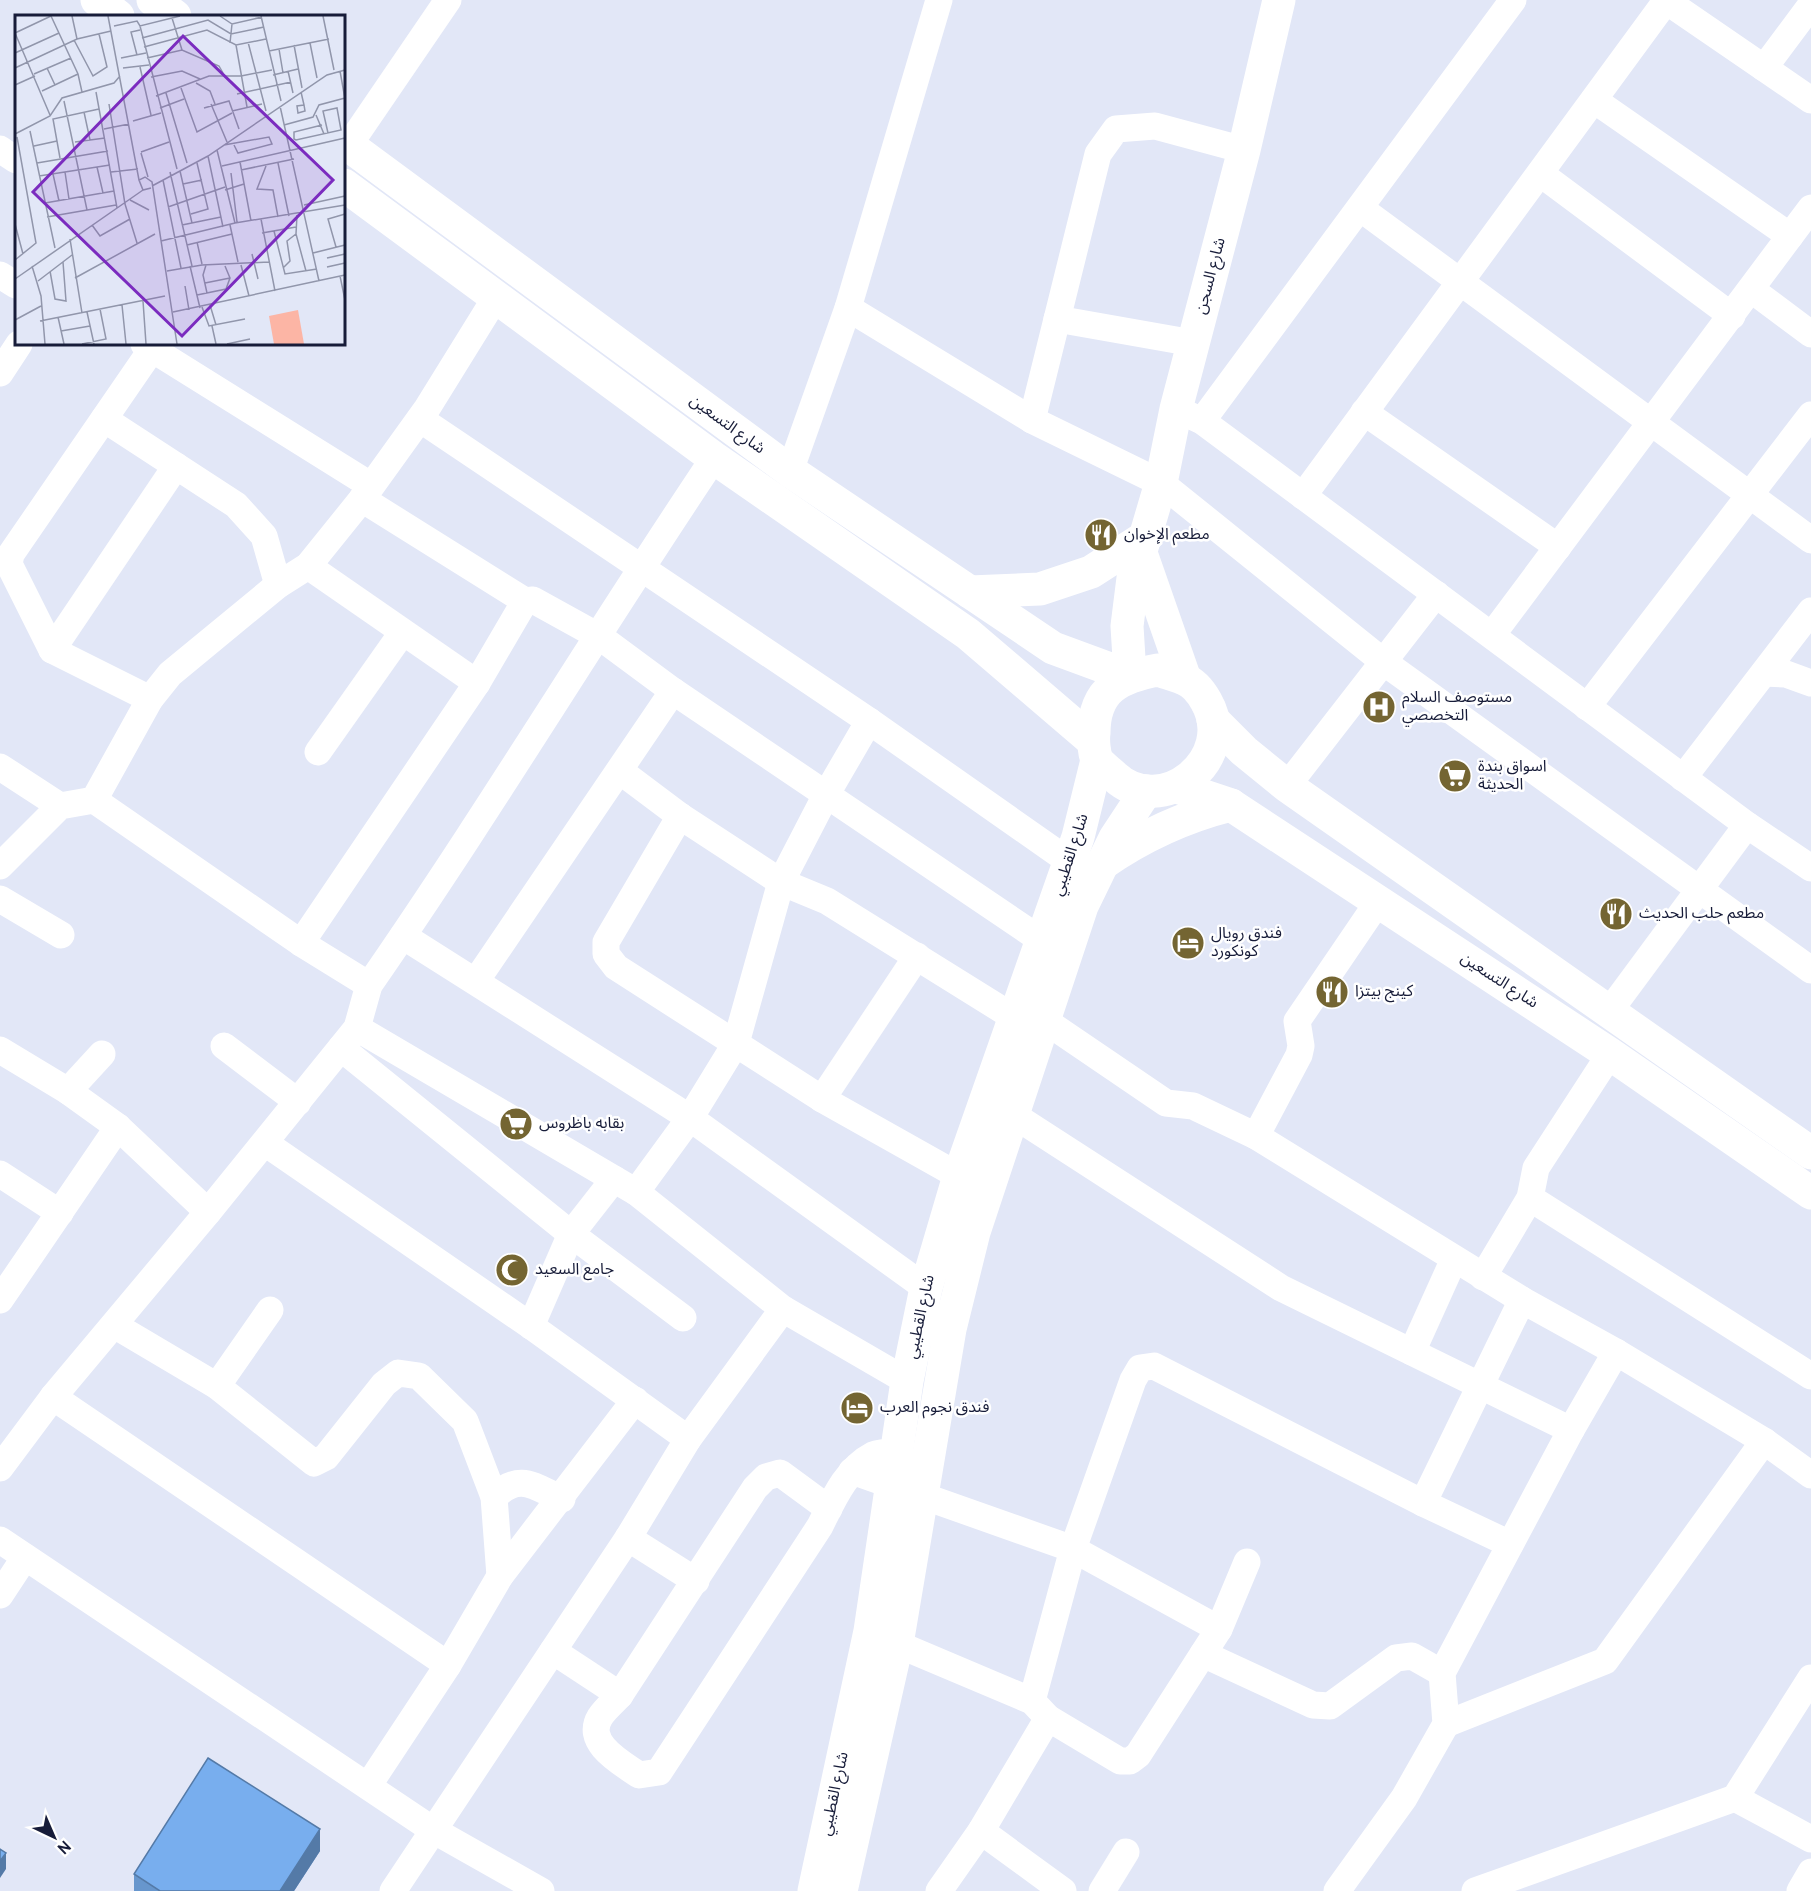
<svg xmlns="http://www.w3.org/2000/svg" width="1811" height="1891" font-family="Overpass,'Noto Sans Arabic',sans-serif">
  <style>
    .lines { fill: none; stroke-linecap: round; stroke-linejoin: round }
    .minor { stroke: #fff; stroke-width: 27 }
    .major { stroke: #fff; stroke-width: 33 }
    .highway { stroke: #fff; stroke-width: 33 }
    .wall { fill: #6796cd }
    .shaded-wall { fill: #547aa7 }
    .building { fill: #78aeee; stroke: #547aa7; stroke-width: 1.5 }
    .labels { text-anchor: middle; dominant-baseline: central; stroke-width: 5; stroke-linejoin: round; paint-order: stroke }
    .street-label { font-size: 16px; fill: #171c39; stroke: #fff }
    .poi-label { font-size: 16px; fill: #171c39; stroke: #fff; text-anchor: start }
    .inset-road { fill: none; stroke: #9196ab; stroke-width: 1.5 }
    .view { fill: #7b2cbf; fill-opacity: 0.15; stroke: #7b2cbf; stroke-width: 3 }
    .inset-edge { fill: none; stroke: #171c39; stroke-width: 3 }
  </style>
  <rect width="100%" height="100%" fill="#e2e7f7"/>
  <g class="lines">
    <!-- minor -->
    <g class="minor">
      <path d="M1665,0L1811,100"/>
      <path d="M1764,68L1811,5"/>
      <path d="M1594,100L1790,236"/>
      <path d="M349,145L448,0"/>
      <path d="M0,149L16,160"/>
      <path d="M1541,174L1732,316"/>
      <path d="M1360,208L1811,540"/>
      <path d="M0,275L16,285"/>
      <path d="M1752,290L1811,334"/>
      <path d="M848,308L1032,420L1161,483L1385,663L1811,970"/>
      <path d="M1057,319L1193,343"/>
      <path d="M144,344L370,485"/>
      <path d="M0,373L19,344"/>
      <path d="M1176,409L1202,421L1747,825L1811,868"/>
      <path d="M1364,412L1558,547"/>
      <path d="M104,419L236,505L264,536L278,585"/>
      <path d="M420,419L869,721L1070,862"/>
      <path d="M1032,420L1098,154L1116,129L1155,126L1244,150"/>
      <path d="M1202,421L1513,0"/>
      <path d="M790,471L848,308L939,0"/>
      <path d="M1303,496L1666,1"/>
      <path d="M362,499L525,601L533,600L600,637L673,691L1059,952"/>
      <path d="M308,566L477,683"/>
      <path d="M1492,635L1811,208"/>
      <path d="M52,650L176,466"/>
      <path d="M1764,673L1786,674L1811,683"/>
      <path d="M150,699L52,650L9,564L11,554L152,349"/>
      <path d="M1587,707L1811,415"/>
      <path d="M318,752L402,633"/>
      <path d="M0,767L60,806"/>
      <path d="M620,771L680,816L781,882L827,901L1015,1018"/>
      <path d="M1683,778L1811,611"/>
      <path d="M1287,786L1436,594"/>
      <path d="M94,800L301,943L369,985"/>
      <path d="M680,816L606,942V954L616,967L822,1099L959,1176"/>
      <path d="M0,866L60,806L94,800L150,699L170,674L278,585L308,566L362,499L426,410L496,297"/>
      <path d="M0,899L61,935"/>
      <path d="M403,936L690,1118L926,1288"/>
      <path d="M301,943L477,683L525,601"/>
      <path d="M476,981L673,691"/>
      <path d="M1608,1013L1747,825"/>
      <path d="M1044,1020L1166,1103L1193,1106L1256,1136L1522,1300L1616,1352L1764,1441L1811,1475"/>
      <path d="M357,1028L636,1192L783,1309L907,1381"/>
      <path d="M224,1046L298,1102"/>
      <path d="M341,1048L571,1234L683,1318"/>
      <path d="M0,1050L68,1091L118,1127L208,1212"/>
      <path d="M68,1091L102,1054"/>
      <path d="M822,1099L917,956"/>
      <path d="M1012,1114L1281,1288L1571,1430"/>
      <path d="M1256,1136L1299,1055L1301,1046L1297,1021L1378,902"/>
      <path d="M265,1143L531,1326L688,1439"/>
      <path d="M0,1174L60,1213"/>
      <path d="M636,1192L690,1118L736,1043L781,882L826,795L869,721"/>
      <path d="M1530,1198L1811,1376"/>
      <path d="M1483,1277L1530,1198L1536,1168L1610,1054"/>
      <path d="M0,1300L118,1127"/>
      <path d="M114,1325L217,1386L314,1463L326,1457L384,1384L398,1373L419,1376L465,1421L494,1497L500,1576"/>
      <path d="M531,1326L571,1234L614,1179"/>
      <path d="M1412,1352L1454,1259"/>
      <path d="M217,1386L270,1310"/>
      <path d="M53,1397L448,1665"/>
      <path d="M0,1468L53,1397L208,1212L357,1028L369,985C489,812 597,632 714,458"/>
      <path d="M852,1471L1073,1549L1219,1629"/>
      <path d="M494,1497C520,1472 533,1486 562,1499"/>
      <path d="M1423,1503L1522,1300"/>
      <path d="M829,1509L780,1473L766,1477L755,1488L620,1695C614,1702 605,1709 600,1717C584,1743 622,1763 639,1775L659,1772L820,1526C833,1500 846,1469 873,1455C880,1452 890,1452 897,1452"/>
      <path d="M628,1538L696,1581"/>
      <path d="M0,1540L433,1830L541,1891"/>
      <path d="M0,1595L25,1557"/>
      <path d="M897,1644L1032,1701L1048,1718L1120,1761H1130L1138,1755L1219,1629L1247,1562"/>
      <path d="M553,1651L620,1695"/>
      <path d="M1203,1654L1313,1705L1330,1706L1396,1658L1412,1656L1442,1673"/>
      <path d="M1032,1701L1073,1549L1133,1380L1140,1368L1154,1366L1423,1503L1510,1544"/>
      <path d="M1446,1724L1605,1661L1764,1441"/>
      <path d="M368,1786L448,1665L500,1576L635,1400"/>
      <path d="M1735,1798L1811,1839"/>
      <path d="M981,1831L1063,1891"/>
      <path d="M393,1891L628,1538L688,1439L783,1309"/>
      <path d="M939,1891L981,1831L1048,1718"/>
      <path d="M1102,1891L1126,1852"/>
      <path d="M1337,1891L1404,1798L1446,1724L1442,1673L1571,1430L1616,1352"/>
      <path d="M1475,1891L1735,1798L1811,1678"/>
      <path d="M1800,1891L1811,1872"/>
    </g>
    <!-- major -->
    <g class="major">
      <path d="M1141,553L1185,679"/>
      <path d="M1130,675L1127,626L1133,578L1161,483L1176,409L1244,150L1279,0"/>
      <path d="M814,1891L870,1631L907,1381L926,1288L959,1176L1078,837L1097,760"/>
      <path d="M841,1891L897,1644L950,1329L974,1232L1082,906L1115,838L1146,791"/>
    </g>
    <!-- highway -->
    <g class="highway">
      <path d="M97,0L118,16"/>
      <path d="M153,0L175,16"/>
      <path d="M344,142L790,471L1053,648L1129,676"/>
      <path d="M344,185L714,458L968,634L1093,741"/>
      <path d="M970,592L1040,589L1091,572L1147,536"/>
      <path d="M1158,670C1166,673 1176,675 1184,679C1194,683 1201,692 1206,701C1239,758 1162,821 1114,776C1109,771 1101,766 1097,760C1094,753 1093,740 1094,733C1094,689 1120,677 1158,670Z"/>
      <path d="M1213,720L1244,751L1287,786L1811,1153"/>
      <path d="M1177,787L1231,805L1610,1054L1811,1193"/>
      <path d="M1102,864C1142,836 1183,817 1231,805"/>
    </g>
  </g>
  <!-- wall -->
  <path class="wall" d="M320,1851L294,1891H134V1874Z"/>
  <!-- shaded-wall -->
  <g class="shaded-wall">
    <path d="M320,1829V1851L294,1891H280Z"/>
    <path d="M6,1853V1869L0,1878V1861Z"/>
  </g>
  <!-- building -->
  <g class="building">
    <path d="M208,1758L320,1829L280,1891H160L134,1874Z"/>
    <path d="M0,1849L6,1853L0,1861Z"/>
  </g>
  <!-- icons -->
  <defs>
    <symbol id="restaurant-disc" viewBox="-11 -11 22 22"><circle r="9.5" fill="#746532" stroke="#fff"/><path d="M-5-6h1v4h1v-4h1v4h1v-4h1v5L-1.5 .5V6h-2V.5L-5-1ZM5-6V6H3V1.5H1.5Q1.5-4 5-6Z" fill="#fff"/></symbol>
    <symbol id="hospital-disc" viewBox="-11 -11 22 22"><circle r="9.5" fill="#746532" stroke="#fff"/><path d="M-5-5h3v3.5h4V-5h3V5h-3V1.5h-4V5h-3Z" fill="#fff"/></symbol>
    <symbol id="supermarket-disc" viewBox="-11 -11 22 22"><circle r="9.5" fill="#746532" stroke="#fff"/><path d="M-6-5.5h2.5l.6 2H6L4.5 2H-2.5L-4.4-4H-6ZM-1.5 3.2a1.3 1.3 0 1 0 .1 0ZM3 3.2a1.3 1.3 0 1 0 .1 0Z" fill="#fff"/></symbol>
    <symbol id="hotel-disc" viewBox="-11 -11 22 22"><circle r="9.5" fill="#746532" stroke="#fff"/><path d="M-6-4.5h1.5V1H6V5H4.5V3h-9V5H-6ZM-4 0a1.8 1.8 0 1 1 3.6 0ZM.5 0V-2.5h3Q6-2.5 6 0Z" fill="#fff"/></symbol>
    <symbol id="mosque-disc" viewBox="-11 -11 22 22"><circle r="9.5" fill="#746532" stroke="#fff"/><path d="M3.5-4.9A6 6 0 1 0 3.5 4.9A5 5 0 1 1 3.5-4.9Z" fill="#fff"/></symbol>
  </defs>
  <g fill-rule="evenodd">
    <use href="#restaurant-disc" x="1082" y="516" width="38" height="38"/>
    <use href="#hospital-disc" x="1360" y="688" width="38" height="38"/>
    <use href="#supermarket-disc" x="1436" y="757" width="38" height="38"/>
    <use href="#restaurant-disc" x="1597" y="895" width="38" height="38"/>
    <use href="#hotel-disc" x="1169" y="924" width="38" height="38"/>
    <use href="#restaurant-disc" x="1313" y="973" width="38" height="38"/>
    <use href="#supermarket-disc" x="497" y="1105" width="38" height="38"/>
    <use href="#mosque-disc" x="493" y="1251" width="38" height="38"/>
    <use href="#hotel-disc" x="838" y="1389" width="38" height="38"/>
  </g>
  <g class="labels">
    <!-- street labels -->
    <g class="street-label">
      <text transform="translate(1211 276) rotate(-75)">شارع السجن</text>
      <text transform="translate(727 425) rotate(36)">شارع التسعين</text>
      <text transform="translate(1071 855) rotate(-72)">شارع القطيبي</text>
      <text transform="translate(1499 981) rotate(33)">شارع التسعين</text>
      <text transform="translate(921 1317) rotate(-78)">شارع القطيبي</text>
      <text transform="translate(835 1794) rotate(-78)">شارع القطيبي</text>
    </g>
    <!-- poi labels -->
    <g class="poi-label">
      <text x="1124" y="535">مطعم الإخوان</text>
      <text x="1402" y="698">مستوصف السلام<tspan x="1402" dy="18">التخصصي</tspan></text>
      <text x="1478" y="767">اسواق بندة<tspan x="1478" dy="18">الحديثة</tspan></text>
      <text x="1639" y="914">مطعم حلب الحديث</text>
      <text x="1211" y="934">فندق رويال<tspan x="1211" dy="18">كونكورد</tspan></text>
      <text x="1355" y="992">كينج بيتزا</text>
      <text x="539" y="1124">بقابه باظروس</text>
      <text x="535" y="1270">جامع السعيد</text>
      <text x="880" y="1408">فندق نجوم العرب</text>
    </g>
  </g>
  <!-- overview -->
  <g transform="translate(15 15)">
    <rect width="330" height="330" fill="#e2e7f7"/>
    <path d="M283,295L289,329H259L254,301Z" fill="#fcb5a5"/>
    <path class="inset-road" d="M36,1L63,59L67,77M57,1L62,24M93,1L124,165M205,1L217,9L247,2M246,1L266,86M308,1L319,55M157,3L167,35M99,11L122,6L125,11L165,1M125,11L162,154M0,18L35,100M0,18L36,1M127,23L193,5L216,19L249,12M59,25L78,61L92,52L84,19M233,27L251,96M215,28L217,9M295,28L302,63M221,30L232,92M279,30L287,73M129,32L192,15L221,30L251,24M264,34L268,58M254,36L314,24M0,38L44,18M122,40L116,17L125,15M106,43L131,38M132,43L167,35L204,51L208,58M125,52L136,100M0,53L62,24L96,16M32,53L40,70M108,53L134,50M273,56L278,78M325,56L330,84M19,59L56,43M258,60L283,54M136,62L167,56L185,64M181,68L195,76L200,89M0,70L20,61M166,73L182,117L217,98M27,76L63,59M81,77L102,193M286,77L289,90L290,96L283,98L282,91L289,90M151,78L172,148M222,79L276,67M141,81L194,61H226L257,55M49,86L72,195M94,89L110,189L122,228M196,89L212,127M265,91L304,266M145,93L169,84M189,93L214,86L224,114M217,96L247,89M69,97L75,125M301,100L309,119M118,106L146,98M269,110L298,102L304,90L330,83M307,110L279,117V124L281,125L326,115L322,93L308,96L313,118M89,114L114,109M15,116L40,233M0,119L35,101L47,83L99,68L105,61M60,127L90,123M209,130L254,122L257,129L223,138L219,130M19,131L42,126M202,135L220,208M126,137L154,127M126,138L133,162M193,141L208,212M45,143L38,104L84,94M225,147L236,206M22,148L93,136M263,148L274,201M207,151L330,123M251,151L242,174L258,175L263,202M82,152L88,178M226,155L279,144M165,156L177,208M50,157L54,184M96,157L123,154M155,157L177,251M216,158L222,207M38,159L44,186M24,161L95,150M148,165L166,253M168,169L187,165M137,171L193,141L312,60L330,55M136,173L128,175L124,165L130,162L137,167L162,329M210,175L229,169M115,185L134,195M30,188L99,176M289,190L330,181M153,192L210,172M176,199L193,194L182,148M282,200L281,219L291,256M32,202L101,190M246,204L260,276M0,209L8,239M77,210L85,221L115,204M167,210L206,202M215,210L223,247M259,216L270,259L302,254M247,218L281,212M55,224L67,298M146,226L220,208L330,190M182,227L187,249M172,230L217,219M321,232L313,204L330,199M298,238L330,230M237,239L243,264M312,243L330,239M0,245L21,228L2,122M191,250L188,260L192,278M226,250L234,281M17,251L26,281L30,329M175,251L185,293M312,252L330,248M268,253L275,246L272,226L281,219M35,256L40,284L51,286L48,247M152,256L187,250L254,247M325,261L330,285M60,263L140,219M0,264L128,175M23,266L57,240M190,268L215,263M170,271L174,295M182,280L211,274L215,263L210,251M128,286L131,329M107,290L111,329M195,290L201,310M187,292L194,311L230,304M72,297L79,329M158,297L330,260M43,302L49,329M0,305L26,291M25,306L150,281M197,311L201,329M46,316L75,311M67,329L91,324L85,294M212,329L235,324"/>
    <path class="view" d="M168,21L318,165L167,321L18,177Z"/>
    <rect width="330" height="330" class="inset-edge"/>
  </g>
  <!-- north arrow -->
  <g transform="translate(54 1837) rotate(136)" stroke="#ffffff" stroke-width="4.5" paint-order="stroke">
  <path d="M0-4.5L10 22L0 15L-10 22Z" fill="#171c39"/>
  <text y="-9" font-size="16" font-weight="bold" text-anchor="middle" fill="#171c39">N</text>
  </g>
</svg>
